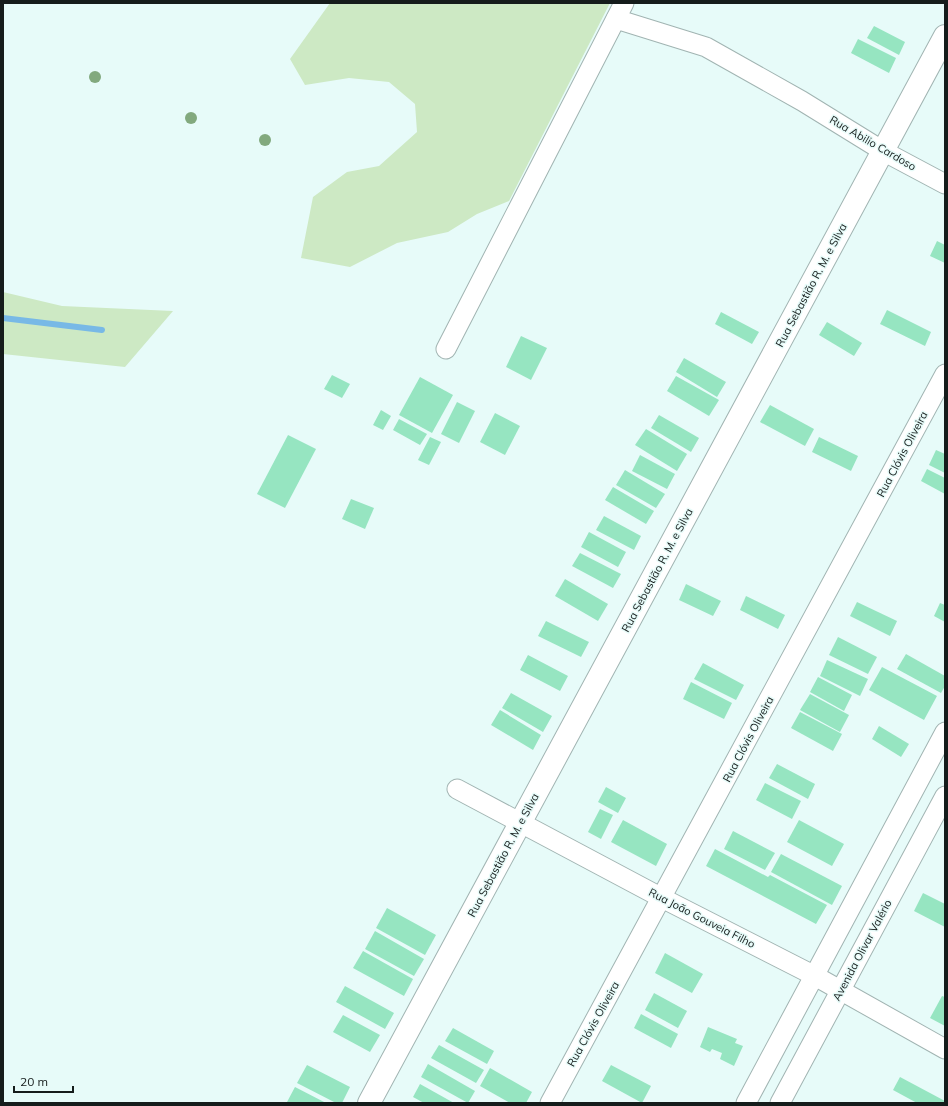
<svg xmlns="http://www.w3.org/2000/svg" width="948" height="1106" font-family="Mulish,sans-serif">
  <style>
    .green { fill: #cde9c4 }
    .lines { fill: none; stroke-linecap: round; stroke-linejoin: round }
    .stream { stroke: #78b9e6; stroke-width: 6 }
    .building { fill: #96e5c1 }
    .street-casing { stroke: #a1b4b2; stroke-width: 21 }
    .secondary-casing { stroke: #a1b4b2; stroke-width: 24 }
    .street { stroke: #fff; stroke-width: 19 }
    .secondary { stroke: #fff; stroke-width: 22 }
    .tree { fill: #82a97e }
    .labels { text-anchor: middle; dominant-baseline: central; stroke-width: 3; stroke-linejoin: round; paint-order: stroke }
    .street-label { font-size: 11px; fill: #151c1b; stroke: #e7fbf9 }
  </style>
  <rect width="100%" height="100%" fill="#e7fbf9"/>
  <!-- green -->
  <g class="green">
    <path d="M330,3H610L509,201L477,214L448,232L397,243L350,267L301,258L313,197L347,172L379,166L417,132L415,104L389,82L349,78L305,85L290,59Z"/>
    <path d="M3,292L62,306L173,311L125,367L3,354Z"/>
  </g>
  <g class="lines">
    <!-- stream -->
    <path class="stream" d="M3,318L102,330"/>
  </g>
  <!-- building -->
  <g class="building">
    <path d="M874,26L905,42L899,55L867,38Z"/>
    <path d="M858,39L896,58L889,73L851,53Z"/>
    <path d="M937,241L945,245V263L930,256Z"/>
    <path d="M887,310L931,332L925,346L880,324Z"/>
    <path d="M721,312L759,332L752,344L715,324Z"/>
    <path d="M827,322L862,343L854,356L819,335Z"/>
    <path d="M521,336L547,348L531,380L506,367Z"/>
    <path d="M684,358L726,382L717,397L676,372Z"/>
    <path d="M332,375L350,384L342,398L324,389Z"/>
    <path d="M676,376L719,400L709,416L667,391Z"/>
    <path d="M420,377L453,395L432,433L399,415Z"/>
    <path d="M457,402L475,411L459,443L441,434Z"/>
    <path d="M770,405L814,429L805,446L760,422Z"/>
    <path d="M381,410L391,416L383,430L373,425Z"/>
    <path d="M495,413L520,426L505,455L480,442Z"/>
    <path d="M659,415L699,438L691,452L651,428Z"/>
    <path d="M399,419L427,434L420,445L393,430Z"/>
    <path d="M646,429L687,454L677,471L635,445Z"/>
    <path d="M288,435L316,449L285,508L257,494Z"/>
    <path d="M430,437L441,442L429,465L418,460Z"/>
    <path d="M819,437L858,456L851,471L812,452Z"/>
    <path d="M936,450L945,454V473L929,465Z"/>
    <path d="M640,455L675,474L667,489L632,471Z"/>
    <path d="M927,469L945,478V494L921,481Z"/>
    <path d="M625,470L665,494L656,508L616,485Z"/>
    <path d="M613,487L654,511L646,524L605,500Z"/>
    <path d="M351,499L374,508L365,529L342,519Z"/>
    <path d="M604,516L641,536L634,550L596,530Z"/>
    <path d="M589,532L626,552L618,567L581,547Z"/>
    <path d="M580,553L621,574L613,588L572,566Z"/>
    <path d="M565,579L608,604L598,621L555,596Z"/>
    <path d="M686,584L721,601L713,616L679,600Z"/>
    <path d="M746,596L785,615L778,629L740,610Z"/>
    <path d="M857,602L897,621L890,636L850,616Z"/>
    <path d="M940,603L945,605V622L934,616Z"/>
    <path d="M546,621L589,642L581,657L538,636Z"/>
    <path d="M838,637L877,657L868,674L829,655Z"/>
    <path d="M906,654L945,676V686L941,693L897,669Z"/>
    <path d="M528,655L568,676L560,691L520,670Z"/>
    <path d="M827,660L868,679L860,696L820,676Z"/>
    <path d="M703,663L744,685L736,700L694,679Z"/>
    <path d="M882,667L937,696L924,720L869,690Z"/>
    <path d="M818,677L852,695L844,711L810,692Z"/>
    <path d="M691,682L732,703L724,719L683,699Z"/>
    <path d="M511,693L552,716L543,732L502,708Z"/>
    <path d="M810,694L849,715L840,732L800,710Z"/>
    <path d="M500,710L541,735L533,750L491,725Z"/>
    <path d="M800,712L842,734L833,751L791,728Z"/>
    <path d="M879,726L909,744L901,757L872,739Z"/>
    <path d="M777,764L815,784L808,799L769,778Z"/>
    <path d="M765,783L801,801L792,819L756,800Z"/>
    <path d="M606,787L626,798L618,813L598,802Z"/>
    <path d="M600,809L613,815L601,839L588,832Z"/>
    <path d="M623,820L667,844L656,866L611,842Z"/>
    <path d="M799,820L844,844L832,866L787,842Z"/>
    <path d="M733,831L775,853L765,870L724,849Z"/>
    <path d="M715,849L768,877L770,875L827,905L816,924L706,866Z"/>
    <path d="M781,854L842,886L832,905L771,872Z"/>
    <path d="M923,893L945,904V927L914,911Z"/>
    <path d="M387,908L436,935L425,955L376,928Z"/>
    <path d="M375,931L424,959L414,976L365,949Z"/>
    <path d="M363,951L413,979L404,996L353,968Z"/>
    <path d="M665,953L703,974L692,993L655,973Z"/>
    <path d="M345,986L394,1013L385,1029L336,1002Z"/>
    <path d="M654,993L687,1011L678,1028L645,1010Z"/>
    <path d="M942,996L945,997V1026L930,1018Z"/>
    <path d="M641,1014L678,1034L671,1048L634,1028Z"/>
    <path d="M343,1015L380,1035L370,1052L333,1032Z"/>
    <path d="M708,1027L737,1039L735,1043L743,1046L734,1066L720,1059L722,1053L712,1049L710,1052L700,1047Z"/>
    <path d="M453,1028L494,1051L487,1064L445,1041Z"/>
    <path d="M439,1045L484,1070L476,1083L431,1058Z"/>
    <path d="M428,1064L475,1091L468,1103L421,1077Z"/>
    <path d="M307,1065L350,1087L342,1103H336L297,1083Z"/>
    <path d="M611,1065L651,1086L642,1103L602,1081Z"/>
    <path d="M490,1068L532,1092L526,1103H510L480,1086Z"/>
    <path d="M900,1077L945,1101V1103H917L893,1090Z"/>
    <path d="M420,1084L454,1103H424L413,1097Z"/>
    <path d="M295,1087L326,1103H289L287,1102Z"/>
  </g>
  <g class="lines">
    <defs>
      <g id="street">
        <path d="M616,19L706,47L802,101L883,151L945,184"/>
        <path d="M446,349L624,3"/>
        <path d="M457,789L662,898L815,976L945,1049"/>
        <path d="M550,1103L945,374"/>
        <path d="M746,1103L945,732"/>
        <path d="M780,1103L945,796"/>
      </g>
      <path id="secondary" d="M369,1103L945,36"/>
    </defs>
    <!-- street casing -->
    <use href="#street" class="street-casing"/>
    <!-- secondary casing -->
    <use href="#secondary" class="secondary-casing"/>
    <!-- street -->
    <use href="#street" class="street"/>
    <!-- secondary -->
    <use href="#secondary" class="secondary"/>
  </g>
  <!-- trees -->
  <g class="tree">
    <circle cx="95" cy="77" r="6"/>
    <circle cx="191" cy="118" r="6"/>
    <circle cx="265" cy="140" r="6"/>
  </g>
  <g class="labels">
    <!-- street labels -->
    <g class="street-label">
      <text transform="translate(873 143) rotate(30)">Rua Abilio Cardoso</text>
      <text transform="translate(811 285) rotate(-62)">Rua Sebastião R. M. e Silva</text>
      <text transform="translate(902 454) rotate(-62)">Rua Clóvis Oliveira</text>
      <text transform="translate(657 570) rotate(-62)">Rua Sebastião R. M. e Silva</text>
      <text transform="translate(748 739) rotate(-62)">Rua Clóvis Oliveira</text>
      <text transform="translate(503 855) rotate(-62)">Rua Sebastião R. M. e Silva</text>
      <text transform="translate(702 918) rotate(27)">Rua João Gouveia Filho</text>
      <text transform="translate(862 950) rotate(-62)">Avenida Olivar Valério</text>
      <text transform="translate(593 1024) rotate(-61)">Rua Clóvis Oliveira</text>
    </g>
  </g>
  <!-- border -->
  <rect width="948" height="1106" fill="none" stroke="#151c1b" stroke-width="8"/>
  <!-- scale -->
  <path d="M14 1086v6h59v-6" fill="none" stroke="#151c1b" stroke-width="2"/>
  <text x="20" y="1086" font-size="12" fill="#151c1b" stroke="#e7fbf9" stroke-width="3" paint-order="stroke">20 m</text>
</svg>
